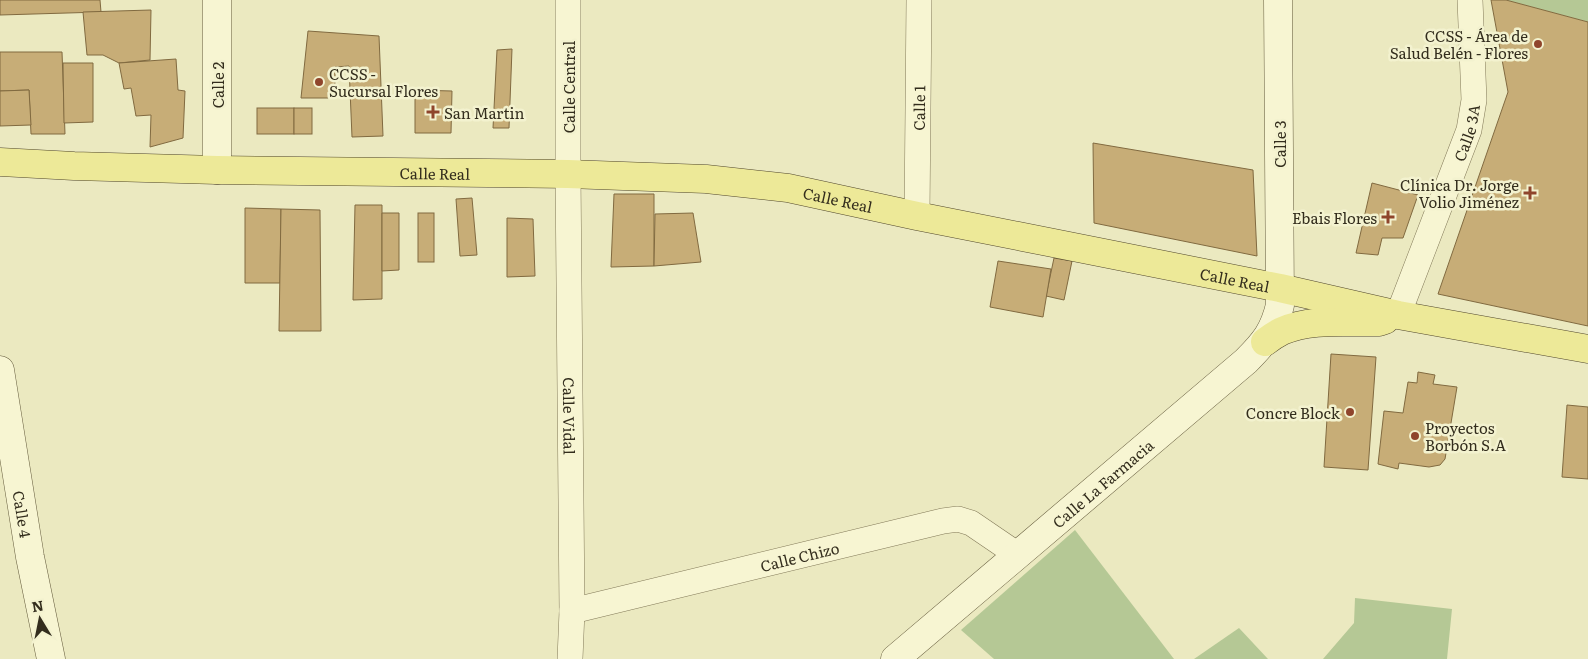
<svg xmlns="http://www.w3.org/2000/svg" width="1588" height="659" font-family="Literata,serif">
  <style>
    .green { fill: #b5c895 }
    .building { fill: #c7ad77; stroke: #816a40 }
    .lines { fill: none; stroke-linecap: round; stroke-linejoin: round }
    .street-casing { stroke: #837a59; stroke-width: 26 }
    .secondary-casing { stroke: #645b3c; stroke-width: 29 }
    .primary-casing { stroke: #51472d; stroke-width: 29 }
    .street { stroke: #f7f5d2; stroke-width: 25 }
    .secondary { stroke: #f7f5d2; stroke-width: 28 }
    .primary { stroke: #ede998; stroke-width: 28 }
    .poi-dot { fill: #8f452c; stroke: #f3f2cf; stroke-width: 2 }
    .labels { text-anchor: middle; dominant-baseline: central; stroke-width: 5; stroke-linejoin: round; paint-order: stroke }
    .poi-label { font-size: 15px; fill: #332d1d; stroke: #f3f2cf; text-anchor: end }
    .street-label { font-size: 15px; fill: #332d1d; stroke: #f3f2cf }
  </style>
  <rect width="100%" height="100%" fill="#ebe9c0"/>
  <!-- green -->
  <g class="green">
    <path d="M1506,0H1588V22Z"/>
    <path d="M1075,530L1174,659H994L961,630Z"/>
    <path d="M1355,598L1452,609L1447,659H1323L1354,623Z"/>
    <path d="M1239,628L1268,659H1194Z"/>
  </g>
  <!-- building -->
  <g class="building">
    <path d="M0,0H100L101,12L0,15Z"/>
    <path d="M1491,0H1506L1588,22V326L1438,294L1508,92Z"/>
    <path d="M151,10L150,60L119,63L103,55H87L83,12Z"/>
    <path d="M308,31L379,36L383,136L352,137L349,66L335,67V98H301Z"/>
    <path d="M512,49L509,128H493L497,50Z"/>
    <path d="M0,52H62L65,134H31L29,90L0,91Z"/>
    <path d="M176,59L178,90L185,91L183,138L150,147L151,115L136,116L131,88L124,89L119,63Z"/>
    <path d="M63,63H93V122L64,123Z"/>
    <path d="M29,90L31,125L0,126V91Z"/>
    <path d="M415,90L452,91L451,133H415Z"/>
    <rect x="257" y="108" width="37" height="26"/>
    <rect x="294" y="108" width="18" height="26"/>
    <path d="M1093,143L1253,170L1257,256L1094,223Z"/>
    <path d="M1372,183L1418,195L1403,238H1382L1378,255L1356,253Z"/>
    <path d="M614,194H654V266L611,267Z"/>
    <path d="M472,198L477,255L460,256L456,199Z"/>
    <path d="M355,205H382V299L353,300Z"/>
    <path d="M245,208L281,209L280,283H245Z"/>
    <path d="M281,209L320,210L321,331H279Z"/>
    <path d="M382,213H399V270L382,271Z"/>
    <rect x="418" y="213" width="16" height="49"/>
    <path d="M693,213L701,262L654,266L655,214Z"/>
    <path d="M507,218L533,219L535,276L507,277Z"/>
    <path d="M1054,258L1072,261L1064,300L1046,296Z"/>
    <path d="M998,261L1051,269L1043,317L990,307Z"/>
    <path d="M1331,354L1376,357L1368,470L1324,467Z"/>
    <path d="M1418,372L1435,375L1433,384L1457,387L1445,459L1440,465L1429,467L1399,463L1398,469L1378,464L1384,411L1403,413L1408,382L1417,383Z"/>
    <path d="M1567,405L1588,407V479L1562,477Z"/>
  </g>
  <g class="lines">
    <defs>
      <g id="street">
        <path id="s1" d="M568,0V174L572,611L570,659"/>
        <path id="s2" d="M917,216L919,0"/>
        <path id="s3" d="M1398,315L1469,130L1474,100L1470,0"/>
        <path id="s4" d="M572,611L943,521L958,519L971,523L1018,555"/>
      </g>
      <g id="secondary">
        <path d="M217,170V0"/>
        <path id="s5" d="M0,370L30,557L51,659"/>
        <path id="s6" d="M895,659L1246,361C1265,342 1274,331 1280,305L1278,0"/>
      </g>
      <g id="primary">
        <path id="s7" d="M0,162L74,166L217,170L568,174L706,179L788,188L917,216L1280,288L1398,315L1588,349"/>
        <path d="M1265,342C1270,338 1276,334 1282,331C1312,318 1347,323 1379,322L1385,320"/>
      </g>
    </defs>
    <!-- street casing -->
    <use href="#street" class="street-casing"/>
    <!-- secondary casing -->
    <use href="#secondary" class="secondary-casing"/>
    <!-- primary casing -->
    <use href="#primary" class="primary-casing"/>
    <!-- street -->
    <use href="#street" class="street"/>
    <!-- secondary -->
    <use href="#secondary" class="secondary"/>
    <!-- primary -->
    <use href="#primary" class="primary"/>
  </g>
  <!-- markers -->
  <g class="poi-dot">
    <circle cx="1538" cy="44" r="5"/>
    <circle cx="319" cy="82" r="5"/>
    <path d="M430.5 104.5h5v5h5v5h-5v5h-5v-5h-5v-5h5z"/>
    <path d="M1527.5 185.5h5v5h5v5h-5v5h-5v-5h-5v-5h5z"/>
    <path d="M1385.5 209.5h5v5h5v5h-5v5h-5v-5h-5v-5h5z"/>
    <circle cx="1350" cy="412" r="5"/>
    <circle cx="1415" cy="436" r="5"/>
  </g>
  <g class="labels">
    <!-- poi labels -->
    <g class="poi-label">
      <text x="1528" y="35">CCSS - Área de<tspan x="1528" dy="17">Salud Belén - Flores</tspan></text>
      <text x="329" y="73" text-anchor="start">CCSS -<tspan x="329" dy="17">Sucursal Flores</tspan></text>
      <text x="444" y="112" text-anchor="start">San Martin</text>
      <text x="1519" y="184">Clínica Dr. Jorge<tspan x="1519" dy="17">Volio Jiménez</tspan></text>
      <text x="1377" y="217">Ebais Flores</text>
      <text x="1340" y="412">Concre Block</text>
      <text x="1425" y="427" text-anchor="start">Proyectos<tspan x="1425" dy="17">Borbón S.A</tspan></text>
    </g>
    <!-- street labels -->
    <g class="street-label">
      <text transform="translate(217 85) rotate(-90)">Calle 2</text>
      <text transform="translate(568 87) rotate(-90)">Calle Central</text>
      <text stroke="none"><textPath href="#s2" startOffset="108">Calle 1</textPath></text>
      <text stroke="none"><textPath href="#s3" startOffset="195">Calle 3A</textPath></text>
      <text transform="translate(1279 144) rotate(-90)">Calle 3</text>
      <text stroke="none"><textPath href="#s7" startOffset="435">Calle Real</textPath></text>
      <text stroke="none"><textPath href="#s7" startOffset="840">Calle Real</textPath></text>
      <text stroke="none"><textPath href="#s7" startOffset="1245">Calle Real</textPath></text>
      <text stroke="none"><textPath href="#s1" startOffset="416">Calle Vidal</textPath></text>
      <text stroke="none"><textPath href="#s6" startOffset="272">Calle La Farmacia</textPath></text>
      <text stroke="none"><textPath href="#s5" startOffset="146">Calle 4</textPath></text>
      <text stroke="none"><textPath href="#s4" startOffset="234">Calle Chizo</textPath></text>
    </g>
  </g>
  <!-- north arrow -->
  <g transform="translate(40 619) rotate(350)" stroke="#f3f2cf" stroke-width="4" paint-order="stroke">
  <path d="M0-4L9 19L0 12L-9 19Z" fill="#332d1d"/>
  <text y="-8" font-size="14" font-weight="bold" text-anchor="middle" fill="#332d1d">N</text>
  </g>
</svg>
